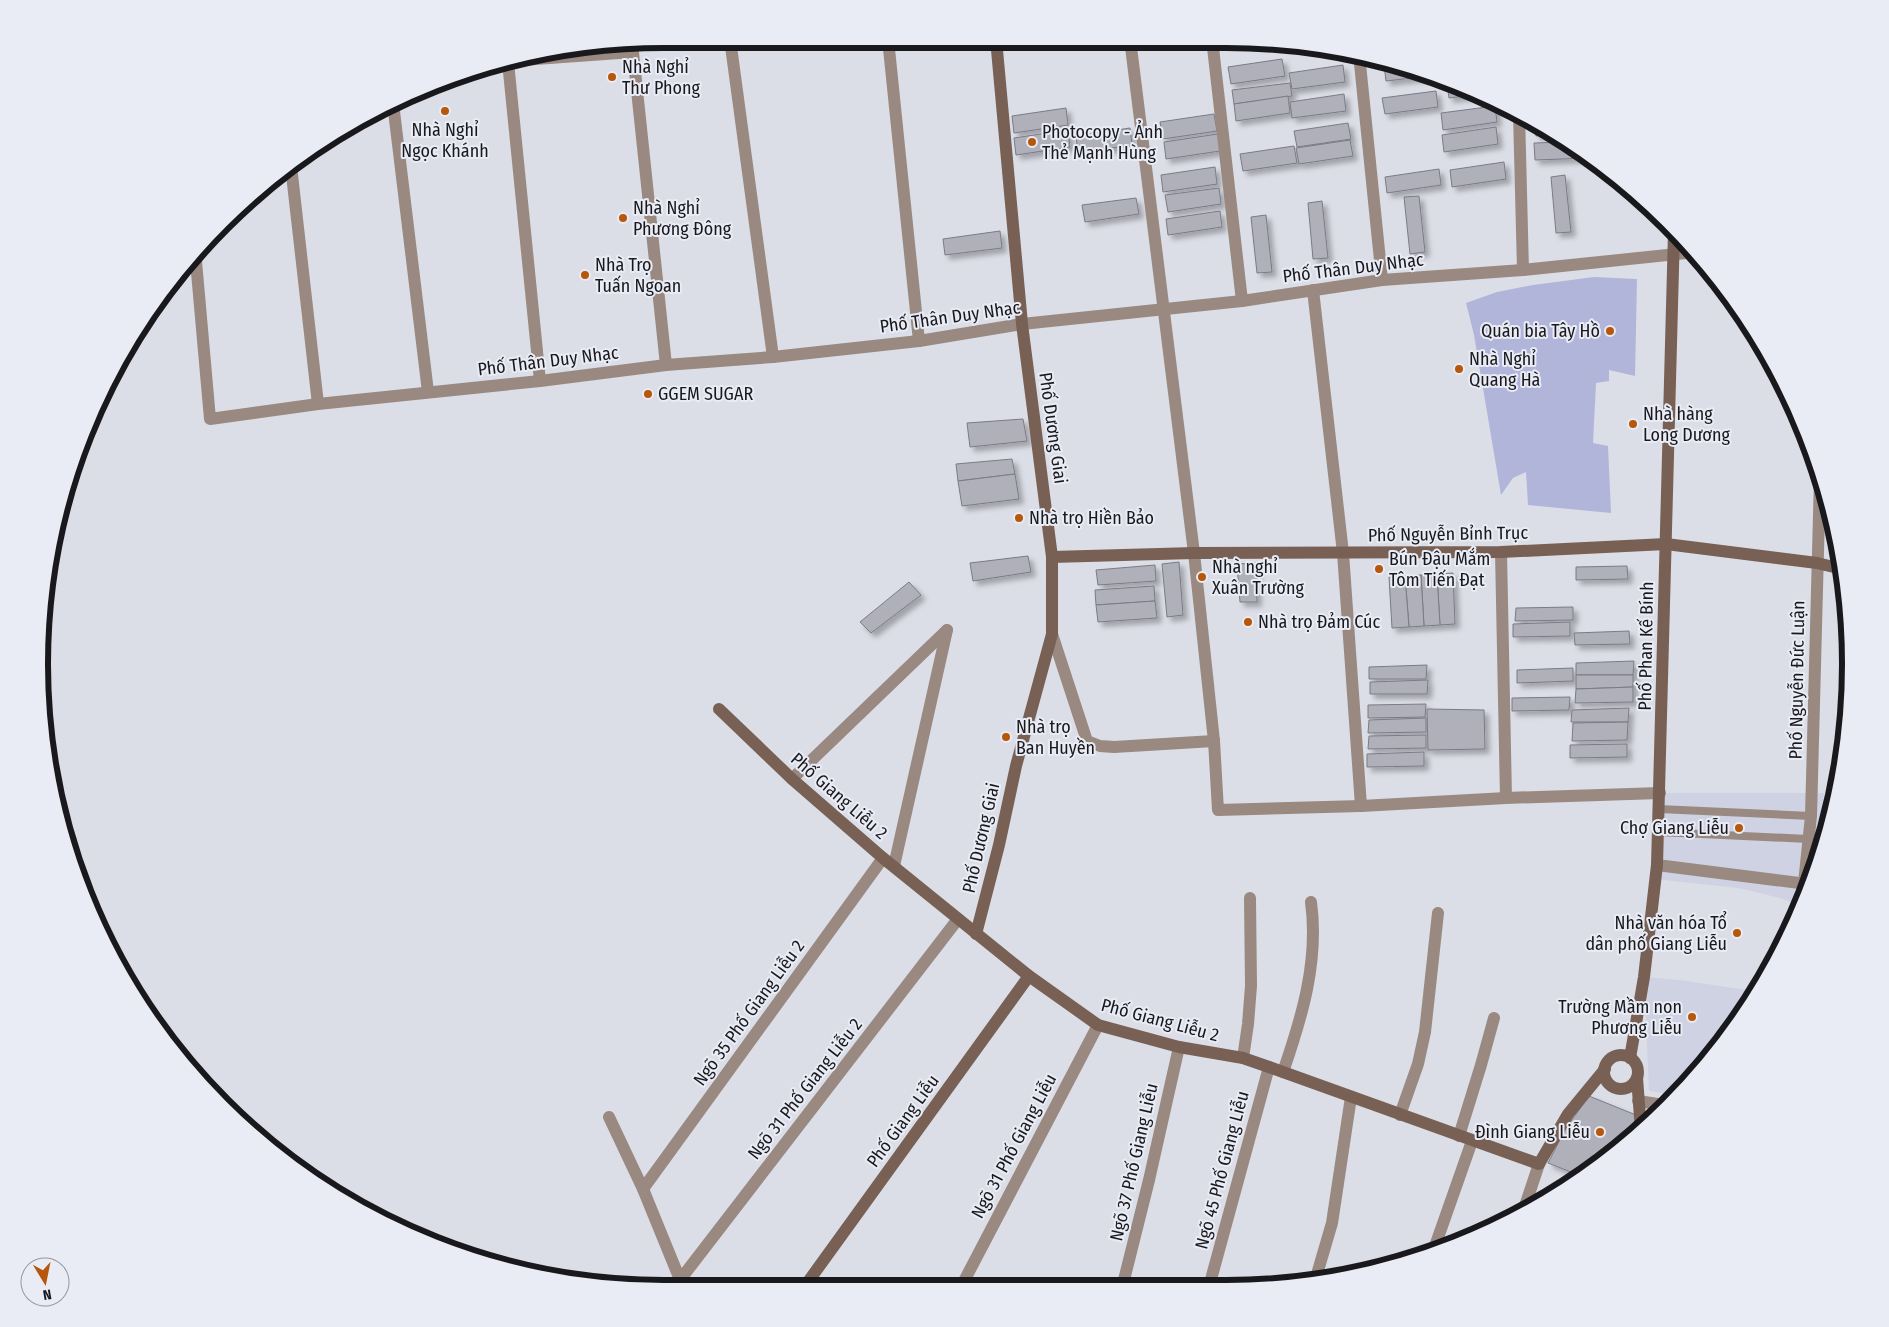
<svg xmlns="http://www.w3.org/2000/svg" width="1889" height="1327" font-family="'Fira Sans Condensed',sans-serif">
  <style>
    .built { fill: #cfd2e2 }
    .water { fill: #b1b5da }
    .building { fill: #afb0ba; stroke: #7a7b84; filter: url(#shadow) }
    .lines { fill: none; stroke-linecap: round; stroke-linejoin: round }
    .lane { stroke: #9a8981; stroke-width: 8 }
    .street { stroke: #9a8981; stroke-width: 12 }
    .secondary { stroke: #786154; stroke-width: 12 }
    .poi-dot { fill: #b6570c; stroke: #e9ebf5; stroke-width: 2 }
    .labels { text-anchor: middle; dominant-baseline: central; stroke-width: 4; stroke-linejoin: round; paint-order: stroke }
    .poi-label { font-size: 18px; fill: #19191d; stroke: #e9ebf5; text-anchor: start }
    .street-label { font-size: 18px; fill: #19191d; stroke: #e9ebf5 }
    .rim { fill: none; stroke: #19191d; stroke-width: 6 }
  </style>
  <defs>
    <filter id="shadow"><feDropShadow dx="4.5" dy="4.5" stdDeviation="2.5" flood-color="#0004"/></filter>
  </defs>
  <rect width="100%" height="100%" fill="#dcdee7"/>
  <!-- built -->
  <g class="built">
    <path d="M1660,793H1824L1815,863L1799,905L1780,898L1738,888L1655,879Z"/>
    <path d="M1644,977L1680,980L1754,991L1721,1044L1674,1095L1649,1091Z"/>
  </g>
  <!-- water -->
  <path class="water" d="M1594,277L1637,279L1635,376L1609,370V381L1596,383L1593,443L1608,446L1611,513L1528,505L1526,472L1513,478L1501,495L1474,335L1466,303L1497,292L1533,285Z"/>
  <!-- building -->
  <g class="building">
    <path d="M1282,59L1285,76L1231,84L1228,67Z"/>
    <path d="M1391,64L1429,76L1386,81L1384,65Z"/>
    <path d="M1343,65L1345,82L1292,89L1289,73Z"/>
    <path d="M1290,83L1292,96L1234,104L1232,90Z"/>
    <path d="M1455,83L1464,86L1481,94L1449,98L1447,84Z"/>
    <path d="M1436,91L1438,107L1385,114L1382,98Z"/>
    <path d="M1344,94L1346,111L1292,118L1290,102Z"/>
    <path d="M1288,96L1290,113L1236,121L1234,104Z"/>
    <path d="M1495,106L1497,122L1443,130L1441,113Z"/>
    <path d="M1066,108L1068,125L1014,133L1012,116Z"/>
    <path d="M1214,114L1217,131L1163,139L1160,122Z"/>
    <path d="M1534,120L1538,122L1554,134L1536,136Z"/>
    <path d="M1348,123L1351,139L1297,147L1294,131Z"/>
    <path d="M1496,127L1498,144L1444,152L1442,135Z"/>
    <path d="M1130,128L1132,145L1078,153L1076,136Z"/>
    <path d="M1068,130L1070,147L1016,155L1014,138Z"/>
    <path d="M1218,134L1220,151L1166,159L1164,142Z"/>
    <path d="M1350,140L1353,156L1299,164L1296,148Z"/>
    <path d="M1567,142L1589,158L1535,160L1534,143Z"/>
    <path d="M1294,146L1297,163L1243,171L1240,154Z"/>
    <path d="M1504,162L1506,179L1452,187L1450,170Z"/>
    <path d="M1215,167L1217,184L1163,192L1161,175Z"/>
    <path d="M1439,169L1441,185L1387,193L1385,177Z"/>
    <path d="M1565,175L1571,232L1556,233L1551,177Z"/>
    <path d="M1219,188L1221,204L1168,212L1165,195Z"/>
    <path d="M1419,196L1425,252L1410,254L1404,197Z"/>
    <path d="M1136,198L1139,214L1085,222L1082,205Z"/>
    <path d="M1322,201L1328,258L1313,259L1308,203Z"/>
    <path d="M1220,211L1222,227L1168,235L1166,219Z"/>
    <path d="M1266,215L1272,272L1257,273L1251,217Z"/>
    <path d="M1000,231L1002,248L945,255L943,239Z"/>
    <path d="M1023,419L1027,441L970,447L967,423Z"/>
    <path d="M1012,459L1015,474L958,481L956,464Z"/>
    <path d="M1015,474L1019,499L962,506L958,481Z"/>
    <path d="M1028,556L1031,572L973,581L970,563Z"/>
    <path d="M1179,562L1183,615L1167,617L1162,564Z"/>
    <path d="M1256,563L1257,602H1240L1237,564Z"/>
    <path d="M1155,565L1156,581L1098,585L1096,570Z"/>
    <path d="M1627,566L1628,579L1576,580V567Z"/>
    <path d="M1453,573L1455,624L1440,625L1437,574Z"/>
    <path d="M1437,574L1440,625L1424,626L1421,575Z"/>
    <path d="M1421,575L1424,626L1409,627L1405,576Z"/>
    <path d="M1405,576L1409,627L1392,628L1389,577Z"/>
    <path d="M909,582L921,595L871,633L860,622Z"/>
    <path d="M1154,586L1155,601L1096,605L1095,590Z"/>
    <path d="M1155,601L1157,618L1098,622L1096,605Z"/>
    <path d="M1573,607V620L1515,621L1516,608Z"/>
    <path d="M1570,622V636L1513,637V624Z"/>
    <path d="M1629,631L1630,644L1575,645L1574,633Z"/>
    <path d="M1634,661L1633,675H1576V663Z"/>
    <path d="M1427,665L1426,679H1369V667Z"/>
    <path d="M1573,668V681L1517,683V670Z"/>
    <path d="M1576,675H1633V687L1576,689Z"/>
    <path d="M1428,680L1427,694H1370V682Z"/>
    <path d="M1633,687V702L1575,703L1576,689Z"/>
    <path d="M1570,697L1569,710L1512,711V698Z"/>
    <path d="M1426,704L1425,717L1368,718V705Z"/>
    <path d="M1629,708L1628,722H1571L1572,710Z"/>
    <path d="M1427,709L1484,710L1485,749L1428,750Z"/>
    <path d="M1426,718V732L1368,733L1369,720Z"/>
    <path d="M1628,722L1627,740L1572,741L1573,723Z"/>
    <path d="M1426,735V748L1368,749L1369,736Z"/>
    <path d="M1627,744V757L1570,758V745Z"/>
    <path d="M1424,752V766L1367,767V754Z"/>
    <path d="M1589,1096L1636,1115L1635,1135L1576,1174L1548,1163L1566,1128Z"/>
  </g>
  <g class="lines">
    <!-- lane -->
    <g class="lane">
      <path d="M1659,809L1811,816"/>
      <path d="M1658,832L1808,839"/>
    </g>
    <!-- street -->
    <g class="street">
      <path d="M730,39L773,357"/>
      <path d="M888,39L919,341"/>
      <path d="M1130,39L1194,553L1214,741L1218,810L1361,806"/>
      <path d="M1212,39L1242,301"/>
      <path d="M632,43L666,365"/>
      <path d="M1359,54L1382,280"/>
      <path d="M495,62L633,52"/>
      <path d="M508,62L540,381"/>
      <path d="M393,103L428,392"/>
      <path d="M1519,113L1523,270"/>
      <path d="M291,166L318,404"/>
      <path d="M195,250L210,419L318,404L540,381L666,365L773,357L919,341L1022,324L1242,301L1382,280L1523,270L1696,252"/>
      <path d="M1313,290L1343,553L1361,806L1506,798L1660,793"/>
      <path d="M1501,552L1506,798"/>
      <path d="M1052,634L1087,741L1100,746L1114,747L1214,741"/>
      <path d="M792,779L947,630"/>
      <path d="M1657,865L1807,884"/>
      <path d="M894,866L947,630"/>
      <path d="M1804,883L1811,816L1820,477"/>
      <path d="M1243,1058L1248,1024L1251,986L1250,898"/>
      <path d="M1283,1072C1302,1017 1319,961 1311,902"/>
      <path d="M1638,1101L1664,1105"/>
      <path d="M1400,1115L1418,1064L1425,1032L1438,913"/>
      <path d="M609,1117L643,1189L683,1287"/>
      <path d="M1459,1136L1481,1065L1494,1018"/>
      <path d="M643,1189L883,858"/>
      <path d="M1524,1209L1539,1164"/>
      <path d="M1434,1249L1472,1141"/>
      <path d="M680,1280L958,919"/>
      <path d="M1315,1281L1332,1223L1351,1097"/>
      <path d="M1210,1283L1269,1067"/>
      <path d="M1123,1284L1149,1180L1179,1047"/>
      <path d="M962,1285L1098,1025"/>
    </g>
    <!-- secondary -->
    <g class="secondary">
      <path d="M1052,557L1194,553L1501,552L1666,544L1817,563L1842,569"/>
      <path d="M719,709L792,779L883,858L1029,976L1098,1025L1179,1047L1243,1058L1269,1067L1539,1164L1568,1114L1605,1069"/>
      <path d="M976,934L999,845L1016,766L1052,634V557L1022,324L996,39"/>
      <circle cx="1621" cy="1072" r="17"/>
      <path d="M1630,1058L1644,977L1657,865L1674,232"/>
      <path d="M1637,1078L1641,1130"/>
      <path d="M805,1286L1029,976"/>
    </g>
  </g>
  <!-- markers -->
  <g class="poi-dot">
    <circle cx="612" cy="77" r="5"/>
    <circle cx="445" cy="111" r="5"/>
    <circle cx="1032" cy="142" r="5"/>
    <circle cx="623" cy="218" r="5"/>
    <circle cx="585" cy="275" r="5"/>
    <circle cx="1610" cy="331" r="5"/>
    <circle cx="1459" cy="369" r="5"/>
    <circle cx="648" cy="394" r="5"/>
    <circle cx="1633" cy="424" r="5"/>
    <circle cx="1019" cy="518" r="5"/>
    <circle cx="1379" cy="569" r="5"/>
    <circle cx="1202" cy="577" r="5"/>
    <circle cx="1248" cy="622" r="5"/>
    <circle cx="1006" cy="737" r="5"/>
    <circle cx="1739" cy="828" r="5"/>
    <circle cx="1737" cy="933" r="5"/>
    <circle cx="1692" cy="1017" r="5"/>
    <circle cx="1600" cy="1132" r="5"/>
  </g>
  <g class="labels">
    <!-- poi labels -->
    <g class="poi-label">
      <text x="622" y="67">Nhà Nghỉ<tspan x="622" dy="21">Thư Phong</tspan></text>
      <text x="445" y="130" text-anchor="middle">Nhà Nghỉ<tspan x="445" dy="21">Ngọc Khánh</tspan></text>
      <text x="1042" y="132">Photocopy - Ảnh<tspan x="1042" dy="21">Thẻ Mạnh Hùng</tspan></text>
      <text x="633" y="208">Nhà Nghỉ<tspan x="633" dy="21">Phương Đông</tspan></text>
      <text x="595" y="265">Nhà Trọ<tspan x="595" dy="21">Tuấn Ngoan</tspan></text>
      <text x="1600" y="331" text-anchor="end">Quán bia Tây Hồ</text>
      <text x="1469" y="359">Nhà Nghỉ<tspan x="1469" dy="21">Quang Hà</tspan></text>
      <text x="658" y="394">GGEM SUGAR</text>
      <text x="1643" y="414">Nhà hàng<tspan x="1643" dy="21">Long Dương</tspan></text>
      <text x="1029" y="518">Nhà trọ Hiền Bảo</text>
      <text x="1389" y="559">Bún Đậu Mắm<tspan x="1389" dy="21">Tôm Tiến Đạt</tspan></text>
      <text x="1212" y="567">Nhà nghỉ<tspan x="1212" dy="21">Xuân Trường</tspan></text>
      <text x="1258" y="622">Nhà trọ Đảm Cúc</text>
      <text x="1016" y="727">Nhà trọ<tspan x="1016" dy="21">Ban Huyền</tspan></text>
      <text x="1729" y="828" text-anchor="end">Chợ Giang Liễu</text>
      <text x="1727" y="923" text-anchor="end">Nhà văn hóa Tổ<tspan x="1727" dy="21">dân phố Giang Liễu</tspan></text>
      <text x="1682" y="1007" text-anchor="end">Trường Mầm non<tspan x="1682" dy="21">Phương Liễu</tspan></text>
      <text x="1590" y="1132" text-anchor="end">Đình Giang Liễu</text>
    </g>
    <!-- street labels -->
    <g class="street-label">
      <text transform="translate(1353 268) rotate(-7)">Phố Thân Duy Nhạc</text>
      <text transform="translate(950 317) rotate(-8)">Phố Thân Duy Nhạc</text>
      <text transform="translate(548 361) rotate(-7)">Phố Thân Duy Nhạc</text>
      <text transform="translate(1053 428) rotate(82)">Phố Dương Giai</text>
      <text transform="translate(1448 534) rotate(-1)">Phố Nguyễn Bỉnh Trục</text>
      <text transform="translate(1646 646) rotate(-89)">Phố Phan Kế Bính</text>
      <text transform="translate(1797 680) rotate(-89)">Phố Nguyễn Đức Luận</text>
      <text transform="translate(839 796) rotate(41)">Phố Giang Liễu 2</text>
      <text transform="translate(981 838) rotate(-77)">Phố Dương Giai</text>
      <text transform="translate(749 1013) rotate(-54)">Ngõ 35 Phố Giang Liễu 2</text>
      <text transform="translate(1160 1020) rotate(15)">Phố Giang Liễu 2</text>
      <text transform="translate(805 1089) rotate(-52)">Ngõ 31 Phố Giang Liễu 2</text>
      <text transform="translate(903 1121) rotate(-54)">Phố Giang Liễu</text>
      <text transform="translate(1014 1146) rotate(-62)">Ngõ 31 Phố Giang Liễu</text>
      <text transform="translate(1134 1162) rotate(-77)">Ngõ 37 Phố Giang Liễu</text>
      <text transform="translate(1222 1170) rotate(-75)">Ngõ 45 Phố Giang Liễu</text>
    </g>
  </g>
  <!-- crop -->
  <path d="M0 0H1889V1327H0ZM664 48H1226A616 616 0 0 1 1842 664V664A616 616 0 0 1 1226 1280H664A616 616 0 0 1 48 664V664A616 616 0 0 1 664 48Z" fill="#e9ebf5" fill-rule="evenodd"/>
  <path class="rim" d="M664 48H1226A616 616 0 0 1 1842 664V664A616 616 0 0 1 1226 1280H664A616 616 0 0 1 48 664V664A616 616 0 0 1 664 48Z"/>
  <!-- north arrow -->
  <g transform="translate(45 1282) rotate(170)"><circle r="24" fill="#e9ebf5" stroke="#96979f"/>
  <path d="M0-4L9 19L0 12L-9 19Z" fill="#b6570c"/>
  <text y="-8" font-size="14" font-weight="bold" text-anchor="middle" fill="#19191d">N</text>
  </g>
</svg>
